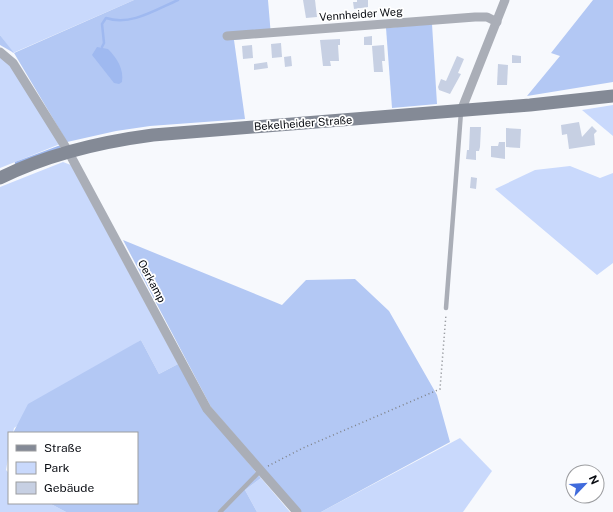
<svg xmlns="http://www.w3.org/2000/svg" width="613" height="512" font-family="'Public Sans',sans-serif">
  <style>
    .green { fill: #c9d9fc }
    .forest { fill: #b3c8f4 }
    .water { fill: #9fb9f0 }
    .lines { fill: none; stroke-linecap: round; stroke-linejoin: round }
    .stream { stroke: #9fb9f0; stroke-width: 2.5 }
    .building { fill: #c7d0e3 }
    .path { stroke: #7e8186; stroke-width: 1.5; stroke-dasharray: 1 3; stroke-linecap: butt }
    .lane { stroke: #aaaeb7; stroke-width: 4.5 }
    .street { stroke: #aaaeb7; stroke-width: 9 }
    .secondary { stroke: #848a96; stroke-width: 13 }
    .labels { text-anchor: middle; dominant-baseline: central; stroke-width: 3.5; stroke-linejoin: round; paint-order: stroke }
    .street-label { font-size: 11px; fill: #080b11; stroke: #fff }
  </style>
  <rect width="100%" height="100%" fill="#f7f9fd"/>
  <!-- green -->
  <g class="green">
    <path d="M0,0H134L13,53L0,35Z"/>
    <path d="M0,55L11,65L60,144L0,168Z"/>
    <path d="M613,105V136L582,110Z"/>
    <path d="M63,162L71,165L178,364L159,374L141,340L14,428L13,433H9V453L6,470L9,473V503H49L66,512H0V187Z"/>
    <path d="M570,166L600,178L613,173V263L597,275L495,189L535,170Z"/>
    <path d="M460,438L492,471L463,512H321Z"/>
    <path d="M261,478L290,512H257L245,490Z"/>
  </g>
  <!-- forest -->
  <g class="forest">
    <path d="M134,0H268L271,36L234,40L245,119L150,126L116,131L67,142L14,53L0,45V35L14,53Z"/>
    <path d="M593,0H613V82L527,96L560,56L551,53Z"/>
    <path d="M432,24L437,104L392,108L386,28Z"/>
    <path d="M123,240L282,305L306,280L355,279L389,311L437,395L450,442L321,512H301L211,407Z"/>
    <path d="M141,340L159,374L178,364L205,411L261,478L245,490L257,512H66L49,503H137V433H13L28,404Z"/>
  </g>
  <!-- water -->
  <path class="water" d="M97,47L108,49C117,58 124,69 122,82L119,84L114,83L92,55Z"/>
  <g class="lines">
    <!-- stream -->
    <g class="stream">
      <path d="M102,47L104,43L102,24L106,18C131,26 155,10 178,0"/>
      <path d="M16,163L59,147"/>
    </g>
  </g>
  <!-- building -->
  <g class="building">
    <path d="M303,0H315L317,17L306,18Z"/>
    <path d="M357,0H368V7L354,9L353,2H357Z"/>
    <path d="M372,36V45H364V37Z"/>
    <path d="M340,39V45H338L339,61H330L331,66H323L320,40Z"/>
    <path d="M281,43L282,57L272,58L271,44Z"/>
    <path d="M252,45L253,58L243,59L242,46Z"/>
    <path d="M384,45L385,61H382L383,72H374L372,46Z"/>
    <path d="M512,55L521,56V63H512Z"/>
    <path d="M291,56L292,66L285,67L284,57Z"/>
    <path d="M457,56L464,59L458,73L461,74L450,94L439,90L438,87L441,79L446,81Z"/>
    <path d="M267,62L268,68L254,70V64Z"/>
    <path d="M498,64L508,65L507,85H497Z"/>
    <path d="M579,122L582,137L592,126L597,131L594,134L595,145L569,149L567,134L562,135L561,125Z"/>
    <path d="M470,127H481L480,147L479,151H476V160L466,159L467,150H469Z"/>
    <path d="M506,128L521,129L520,148L506,147Z"/>
    <path d="M499,142H505V159L491,157V146H498Z"/>
    <path d="M471,177L477,178L476,189L470,188Z"/>
  </g>
  <g class="lines">
    <!-- path -->
    <path class="path" d="M268,466L303,448L440,389L446,314"/>
    <!-- lane -->
    <g class="lane">
      <path d="M446,308L461,112"/>
      <path d="M220,512L261,470"/>
    </g>
    <!-- street -->
    <g class="street">
      <path d="M227,36L475,17H487L497,22"/>
      <path d="M0,52L13,63L68,151L207,409L297,512"/>
      <path d="M461,111L505,0"/>
    </g>
    <!-- secondary -->
    <path class="secondary" d="M0,178C48,154 100,142 153,135L530,105L613,96"/>
  </g>
  <g class="labels">
    <!-- street labels -->
    <g class="street-label">
      <text transform="translate(361 14) rotate(-4)">Vennheider Weg</text>
      <text transform="translate(303 123) rotate(-4)">Bekelheider Straße</text>
      <text transform="translate(152 281) rotate(62)">Oerkamp</text>
    </g>
  </g>
  <!-- legend -->
  <rect x="8" y="432" width="130" height="72" fill="#ffffff" stroke="#9c9da0"/>
  <rect x="16" y="445" width="20" height="6" fill="#848a96" stroke="#9c9da0"/>
  <text x="44" y="452" font-size="12" fill="#080b11">Straße</text>
  <rect x="16" y="462" width="20" height="12" fill="#c9d9fc" stroke="#9c9da0"/>
  <text x="44" y="472" font-size="12" fill="#080b11">Park</text>
  <rect x="16" y="482" width="20" height="12" fill="#c7d0e3" stroke="#9c9da0"/>
  <text x="44" y="492" font-size="12" fill="#080b11">Gebäude</text>
  <!-- north arrow -->
  <g transform="translate(585 484) rotate(65)"><circle r="19" fill="#ffffff" stroke="#9c9da0"/>
  <path d="M0-3L7 15L0 10L-7 15Z" fill="#406bdc"/>
  <text y="-6" font-size="11" font-weight="bold" text-anchor="middle" fill="#080b11">N</text>
  </g>
</svg>
